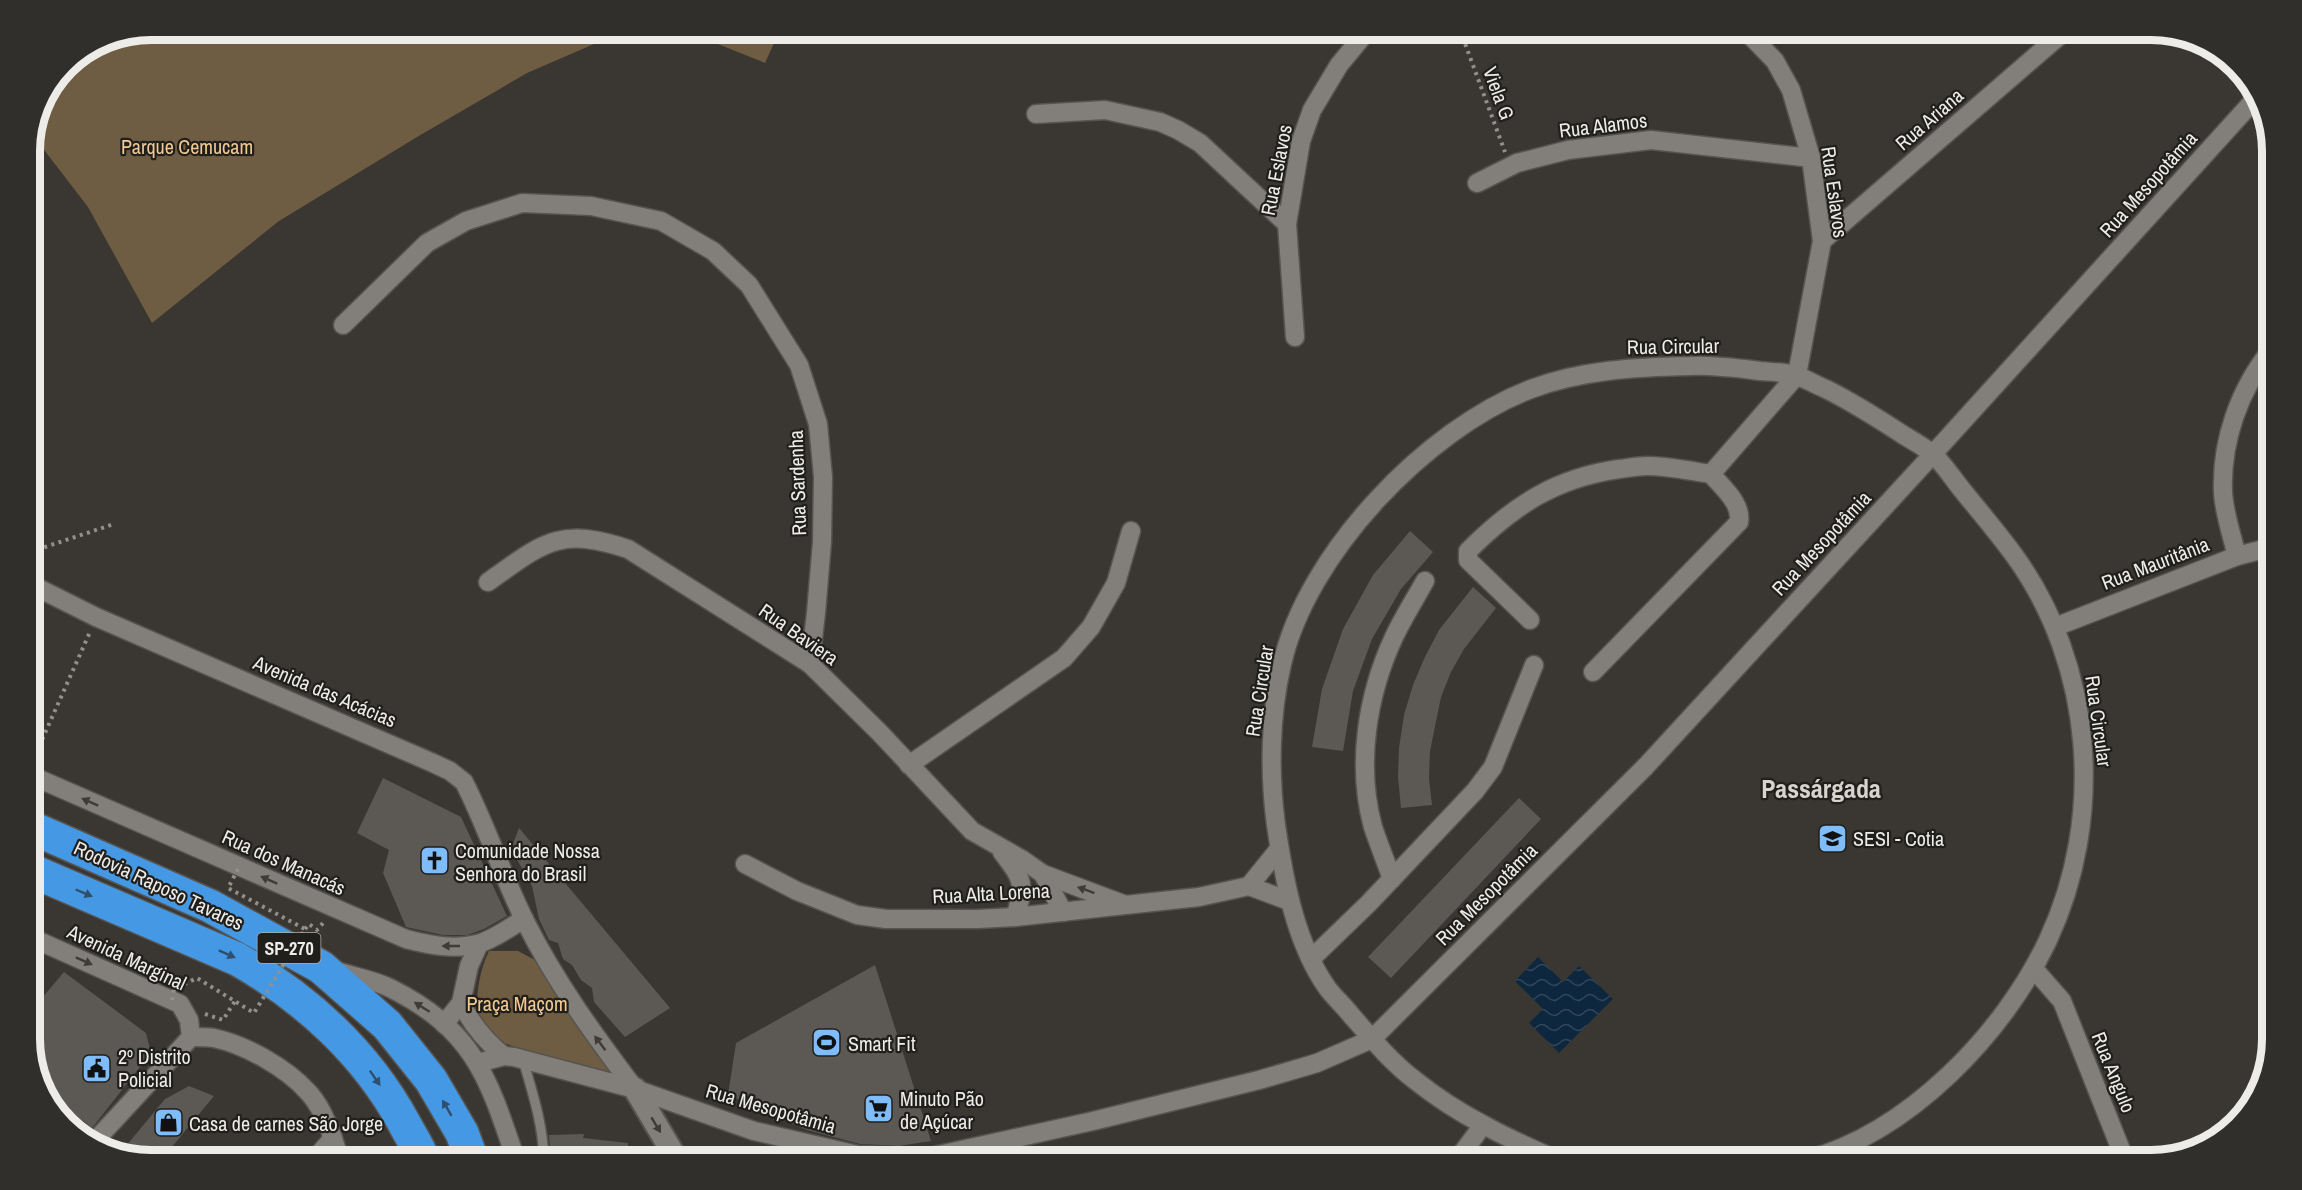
<svg xmlns="http://www.w3.org/2000/svg" width="2302" height="1190" font-family="'Archivo Narrow',sans-serif">
  <style>
    .green { fill: #6f5d43 }
    .water { fill: url(#water-waves) }
    .building { fill: #5c5853 }
    .lines { fill: none; stroke-linecap: round; stroke-linejoin: round }
    .service-casing { stroke: #565450; stroke-width: 12 }
    .minor-casing { stroke: #565450; stroke-width: 21 }
    .tertiary-casing { stroke: #565450; stroke-width: 26 }
    .motorway-casing { stroke: #565450; stroke-width: 36 }
    .path { stroke: #93908c; stroke-width: 4; stroke-dasharray: 3 4.5; stroke-linecap: butt }
    .service { stroke: #827e79; stroke-width: 9 }
    .minor { stroke: #827e79; stroke-width: 18 }
    .tertiary { stroke: #827e79; stroke-width: 22 }
    .motorway { stroke: #4598e3; stroke-width: 33 }
    .path-bridge { stroke: #93908c; stroke-width: 4; stroke-dasharray: 3 4.5; stroke-linecap: butt }
    .oneway { fill: #3d3c38 }
    .oneway2 { fill: #2f4f6c }
    .labels { text-anchor: middle; dominant-baseline: central; stroke-width: 4.5; stroke-linejoin: round; paint-order: stroke }
    .shield { fill: #201f1c; stroke: #b0aeac; stroke-width: 1.5 }
    .shield-label { font-size: 18px; font-weight: bold; fill: #eeece9 }
    .street-label { font-size: 20px; fill: #eeece9; stroke: #201f1c }
    .park-label { font-size: 20px; fill: #f1ca93; stroke: #201f1c }
    .poi-label { font-size: 20px; fill: #eeece9; stroke: #201f1c; text-anchor: start }
    .district-label { font-size: 26px; font-weight: bold; fill: #d7d3cd; stroke: #201f1c }
    .rim { fill: none; stroke: #eeece9; stroke-width: 8 }
  </style>
  <defs>
    <pattern id="water-waves" width="16" height="10" patternUnits="userSpaceOnUse" patternTransform="scale(1.5)"><rect width="16" height="10" fill="#0d273e"/><path d="M0 5q4-4 8 0t8 0" fill="none" stroke="#31465a"/></pattern>
  </defs>
  <rect width="100%" height="100%" fill="#3a3732"/>
  <!-- green -->
  <g class="green">
    <path d="M151,30H241L268,40L271,30H637L624,31L527,73L417,137L279,221L152,323L88,207L38,142L32,138L39,105L66,65L105,39Z"/>
    <path d="M683,30H780L765,63Z"/>
    <path d="M489,951H518L535,960L616,1069L593,1075L504,1043L477,1023C476,997 478,974 489,951Z"/>
  </g>
  <!-- water -->
  <path class="water" d="M1538,957L1563,982L1579,966L1613,999L1559,1053L1529,1023L1543,1009L1515,981Z"/>
  <!-- building -->
  <g class="building">
    <path d="M1410,531L1433,552L1401,589L1372,639L1353,691L1343,751L1312,747L1322,689L1343,629L1373,575Z"/>
    <path d="M1473,587L1496,608L1464,649L1451,672L1441,697L1430,751L1429,778L1432,805L1401,808L1398,777L1399,748L1404,715L1413,685L1424,659L1439,630Z"/>
    <path d="M383,778L461,817L507,916L484,929L467,935H443L406,927L383,873L389,850L357,833Z"/>
    <path d="M1519,798L1541,819L1391,978L1368,957Z"/>
    <path d="M519,828L670,1008L625,1037L594,1002L592,988L581,980L572,965L563,959L558,943L549,940L539,919L532,886L511,849Z"/>
    <path d="M875,965L931,1141L899,1146L860,1144L807,1130L728,1095L736,1043Z"/>
    <path d="M64,972L146,1033L151,1053L92,1128L46,1092L30,1047V1012Z"/>
    <path d="M189,1086L214,1096L161,1160H151L126,1154V1146L165,1099Z"/>
    <path d="M584,1134L583,1138L628,1143V1160H551L549,1135Z"/>
  </g>
  <g class="lines">
    <defs>
      <path id="service" d="M523,1060C533,1094 543,1125 544,1160"/>
      <g id="minor">
        <path d="M1745,30L1775,61L1791,90L1811,158L1822,241L1797,375"/>
        <path d="M1036,114L1105,110L1160,122L1178,130L1200,143L1287,224"/>
        <path d="M1477,183L1517,163L1568,150L1651,140L1811,158"/>
        <path d="M1822,241L2066,30"/>
        <path d="M343,325L427,243L466,221L522,203L591,206L661,221L713,251L749,285L799,365L818,424L823,477L822,542L816,613L810,664"/>
        <path d="M1295,337L1287,224L1301,141L1312,110L1339,65L1368,30"/>
        <path d="M1711,474L1797,375"/>
        <path d="M2237,556C2232,536 2224,513 2223,492C2221,442 2239,389 2272,349"/>
        <path d="M488,582C543,543 559,526 628,549L810,664L880,733L972,831L1023,860L1043,874L1063,912"/>
        <path d="M30,584L96,617L433,763L450,771L464,782C487,827 502,875 525,921C555,981 594,1035 635,1089"/>
        <path d="M1530,620L1468,560V551C1513,506 1555,478 1619,469C1628,468 1638,466 1647,466C1668,466 1690,471 1711,474C1722,487 1742,503 1739,522L1593,672"/>
        <path d="M2055,627L2237,556L2272,547"/>
        <path d="M909,765L1064,658L1091,627L1116,583L1131,531"/>
        <path d="M30,775L406,939C429,945 454,950 477,944C493,940 510,927 524,919"/>
        <path d="M1002,852C1023,880 1026,883 1015,917"/>
        <path d="M745,864L797,891L857,915L886,919H978L1015,917L1199,897L1249,886L1289,901"/>
        <path d="M1043,874L1123,904"/>
        <path d="M1392,879C1386,862 1379,845 1373,827C1356,765 1367,695 1394,637C1403,618 1415,599 1425,581"/>
        <path d="M1249,886L1279,849"/>
        <path d="M30,937L180,1004L189,1020L191,1037"/>
        <path d="M1311,959L1369,903L1475,791L1493,767L1534,665"/>
        <path d="M2034,969L2062,1001L2125,1160"/>
        <path d="M337,971C354,977 374,980 390,988C474,1030 488,1077 516,1160"/>
        <path d="M461,1003C472,1025 485,1041 504,1056"/>
        <path d="M444,1024L461,1003L469,966L479,944"/>
        <path d="M191,1037C198,1037 207,1037 214,1038C246,1045 287,1068 309,1093C325,1111 333,1138 340,1160"/>
        <path d="M478,1063L504,1056L514,1057L635,1089L754,1131L858,1155L925,1158L1093,1121L1259,1080L1317,1063L1372,1039L1646,766L1933,454L2256,98"/>
        <path d="M93,1143L191,1037"/>
        <path d="M314,1160L333,1138"/>
        <path d="M1457,1160L1483,1125"/>
        <path d="M1557,1160C1533,1149 1507,1138 1484,1125C1461,1113 1436,1097 1416,1081C1392,1063 1371,1038 1351,1015C1344,1006 1335,998 1328,989C1295,943 1284,879 1276,825C1269,773 1270,715 1282,664C1307,554 1426,429 1531,389C1581,370 1637,367 1690,366C1714,365 1736,368 1760,371C1771,372 1783,372 1794,375C1805,378 1816,385 1826,389C1854,403 1879,419 1905,436C1915,442 1926,448 1934,455C1945,466 1954,480 1963,491C1980,512 1998,533 2014,555C2094,665 2105,818 2048,940C2004,1034 1908,1133 1806,1160"/>
      </g>
      <path id="tertiary" d="M635,1089L677,1160"/>
      <g id="motorway">
        <path d="M30,827L210,906L321,967L387,1025L431,1080L462,1133L472,1160"/>
        <path d="M30,870L237,959C306,998 366,1053 404,1123C410,1135 419,1147 423,1160"/>
      </g>
    </defs>
    <!-- service casing -->
    <use href="#service" class="service-casing"/>
    <!-- minor casing -->
    <use href="#minor" class="minor-casing"/>
    <!-- tertiary casing -->
    <use href="#tertiary" class="tertiary-casing"/>
    <!-- motorway casing -->
    <use href="#motorway" class="motorway-casing"/>
    <!-- path -->
    <g class="path">
      <path d="M1460,30L1505,152"/>
      <path d="M30,552L114,524"/>
      <path d="M33,760L90,632"/>
      <path d="M305,929L309,924L317,930L323,923"/>
      <path d="M205,1014L223,1020L235,1001"/>
    </g>
    <!-- service -->
    <use href="#service" class="service"/>
    <!-- minor -->
    <use href="#minor" class="minor"/>
    <!-- tertiary -->
    <use href="#tertiary" class="tertiary"/>
    <!-- motorway -->
    <use href="#motorway" class="motorway"/>
    <!-- path-bridge -->
    <path class="path-bridge" d="M172,1000L174,989L197,978L254,1013L305,929L228,888L239,867"/>
  </g>
  <!-- one-way arrows -->
  <defs><path id="oneway-solid" d="M-6-.8H1V-3.2L6.5 0L1 3.2V.8H-6Z" transform="scale(1.5)"/></defs>
  <g class="oneway">
    <use href="#oneway-solid" transform="translate(90 802) rotate(-156)"/>
    <use href="#oneway-solid" transform="translate(269 880) rotate(-156)"/>
    <use href="#oneway-solid" transform="translate(1086 890) rotate(-160)"/>
    <use href="#oneway-solid" transform="translate(451 946) rotate(180)"/>
    <use href="#oneway-solid" transform="translate(84 961) rotate(24)"/>
    <use href="#oneway-solid" transform="translate(422 1007) rotate(-148)"/>
    <use href="#oneway-solid" transform="translate(600 1043) rotate(-127)"/>
    <use href="#oneway-solid" transform="translate(656 1125) rotate(59)"/>
  </g>
  <g class="oneway2">
    <use href="#oneway-solid" transform="translate(84 893) rotate(23)"/>
    <use href="#oneway-solid" transform="translate(227 954) rotate(24)"/>
    <use href="#oneway-solid" transform="translate(375 1078) rotate(55)"/>
    <use href="#oneway-solid" transform="translate(447 1108) rotate(-120)"/>
  </g>
  <!-- icons -->
  <defs>
    <symbol id="school-square" viewBox="-11 -11 22 22"><rect x="-9" y="-9" width="18" height="18" rx="4" fill="#7fbdfa" stroke="#201f1c"/><path d="M0-5L7-2L0 1L-7-2ZM-4 1L0 2.5L4 1V4Q0 6-4 4Z" fill="#111"/></symbol>
    <symbol id="church-square" viewBox="-11 -11 22 22"><rect x="-9" y="-9" width="18" height="18" rx="4" fill="#7fbdfa" stroke="#201f1c"/><path d="M-1.2-6h2.4v3.5h3.3v2.4h-3.3V6h-2.4V-.1h-3.3v-2.4h3.3Z" fill="#111"/></symbol>
    <symbol id="stadium-square" viewBox="-11 -11 22 22"><rect x="-9" y="-9" width="18" height="18" rx="4" fill="#7fbdfa" stroke="#201f1c"/><path d="M0-5a6.5 5 0 1 0 0 10a6.5 5 0 1 0 0-10ZM-3.5-1.8h7v3.6h-7Z" fill="#111"/></symbol>
    <symbol id="civic-square" viewBox="-11 -11 22 22"><rect x="-9" y="-9" width="18" height="18" rx="4" fill="#7fbdfa" stroke="#201f1c"/><path d="M-.6-6.5H3V-4.5H.6V-3L4-1V1h2V6H-6V1h2V-1L-.6-3ZM-1.2 2.5V6h2.4V2.5Z" fill="#111"/></symbol>
    <symbol id="supermarket-square" viewBox="-11 -11 22 22"><rect x="-9" y="-9" width="18" height="18" rx="4" fill="#7fbdfa" stroke="#201f1c"/><path d="M-6-5.5h2.5l.6 2H6L4.5 2H-2.5L-4.4-4H-6ZM-1.5 3.2a1.3 1.3 0 1 0 .1 0ZM3 3.2a1.3 1.3 0 1 0 .1 0Z" fill="#111"/></symbol>
    <symbol id="shop-square" viewBox="-11 -11 22 22"><rect x="-9" y="-9" width="18" height="18" rx="4" fill="#7fbdfa" stroke="#201f1c"/><path d="M-5-2.5h2.3a2.7 3.5 0 0 1 5.4 0H5L5.5 6h-11ZM-1.5-2.5h3a1.5 2.3 0 0 0-3 0Z" fill="#111"/></symbol>
  </defs>
  <g fill-rule="evenodd">
    <use href="#school-square" x="1816" y="822" width="33" height="33"/>
    <use href="#church-square" x="418" y="844" width="33" height="33"/>
    <use href="#stadium-square" x="810" y="1026" width="33" height="33"/>
    <use href="#civic-square" x="80" y="1052" width="33" height="33"/>
    <use href="#supermarket-square" x="862" y="1092" width="33" height="33"/>
    <use href="#shop-square" x="152" y="1106" width="33" height="33"/>
  </g>
  <g class="labels">
    <!-- shield labels -->
    <rect class="shield" x="257.5" y="933" width="63" height="30" rx="4.5"/>
    <g class="shield-label">
      <text x="289" y="948">SP-270</text>
    </g>
    <!-- street labels -->
    <g class="street-label">
      <text transform="translate(1499 93) rotate(70)">Viela G</text>
      <text transform="translate(1929 119) rotate(-41)">Rua Ariana</text>
      <text transform="translate(1603 125) rotate(-7)">Rua Alamos</text>
      <text transform="translate(1276 170) rotate(-79)">Rua Eslavos</text>
      <text transform="translate(2148 184) rotate(-48)">Rua Mesopotâmia</text>
      <text transform="translate(1835 192) rotate(82)">Rua Eslavos</text>
      <text transform="translate(1673 346) rotate(-1)">Rua Circular</text>
      <text transform="translate(797 483) rotate(-92)">Rua Sardenha</text>
      <text transform="translate(1821 543) rotate(-47)">Rua Mesopotâmia</text>
      <text transform="translate(2155 563) rotate(-21)">Rua Mauritânia</text>
      <text transform="translate(799 634) rotate(35)">Rua Baviera</text>
      <text transform="translate(325 691) rotate(23)">Avenida das Acácias</text>
      <text transform="translate(1259 691) rotate(-81)">Rua Circular</text>
      <text transform="translate(2099 721) rotate(82)">Rua Circular</text>
      <text transform="translate(284 862) rotate(24)">Rua dos Manacás</text>
      <text transform="translate(159 885) rotate(25)">Rodovia Raposo Tavares</text>
      <text transform="translate(991 893) rotate(-3)">Rua Alta Lorena</text>
      <text transform="translate(1486 894) rotate(-45)">Rua Mesopotâmia</text>
      <text transform="translate(127 957) rotate(25)">Avenida Marginal</text>
      <text transform="translate(2114 1072) rotate(68)">Rua Angulo</text>
      <text transform="translate(771 1108) rotate(16)">Rua Mesopotâmia</text>
    </g>
    <!-- park labels -->
    <g class="park-label">
      <text x="187" y="146">Parque Cemucam</text>
      <text x="517" y="1003">Praça Maçom</text>
    </g>
    <!-- poi labels -->
    <g class="poi-label">
      <text x="1853" y="838">SESI - Cotia</text>
      <text x="455" y="850">Comunidade Nossa<tspan x="455" dy="23">Senhora do Brasil</tspan></text>
      <text x="848" y="1043">Smart Fit</text>
      <text x="118" y="1056">2º Distrito<tspan x="118" dy="23">Policial</tspan></text>
      <text x="900" y="1098">Minuto Pão<tspan x="900" dy="23">de Açúcar</tspan></text>
      <text x="189" y="1123">Casa de carnes São Jorge</text>
    </g>
    <!-- district labels -->
    <g class="district-label">
      <text x="1821" y="788">Passárgada</text>
    </g>
  </g>
  <!-- crop -->
  <path d="M0 0H2302V1190H0ZM151 40H2151A111 111 0 0 1 2262 151V1039A111 111 0 0 1 2151 1150H151A111 111 0 0 1 40 1039V151A111 111 0 0 1 151 40Z" fill="#302f2c" fill-rule="evenodd"/>
  <path class="rim" d="M151 40H2151A111 111 0 0 1 2262 151V1039A111 111 0 0 1 2151 1150H151A111 111 0 0 1 40 1039V151A111 111 0 0 1 151 40Z"/>
</svg>
